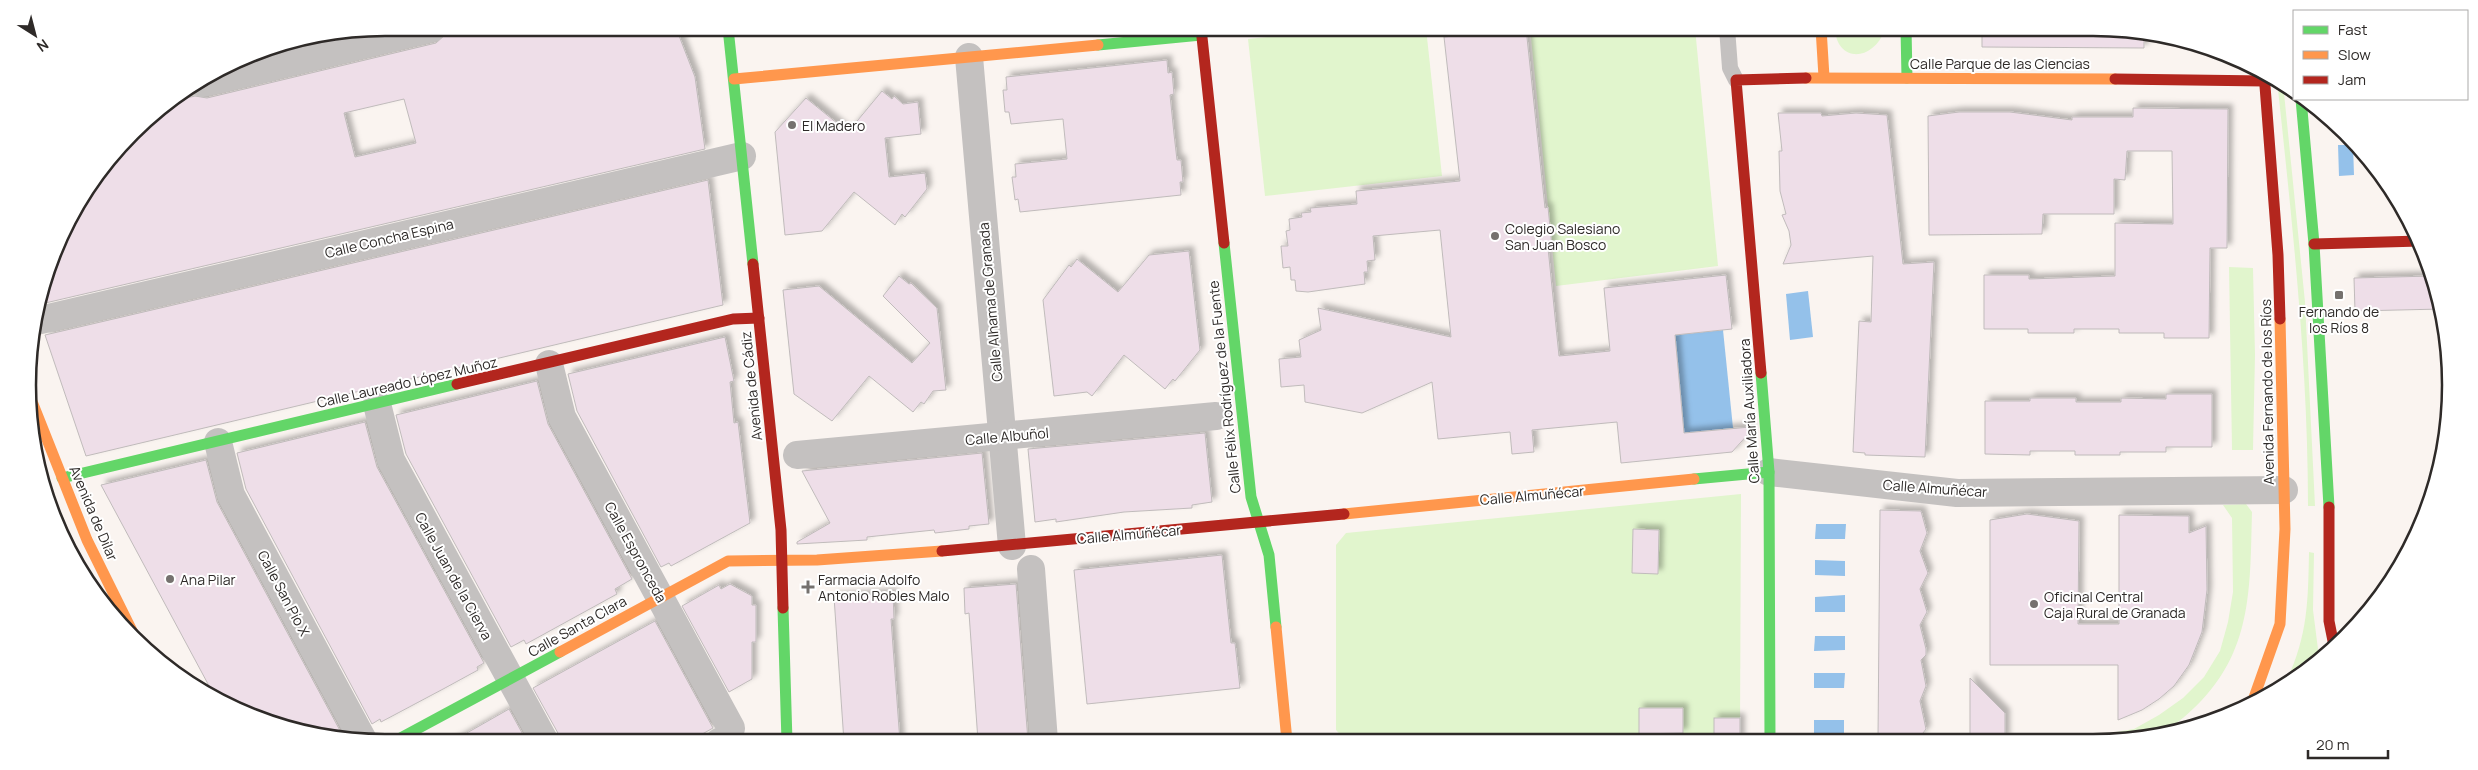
<svg xmlns="http://www.w3.org/2000/svg" width="2478" height="770" font-family="Manrope,sans-serif">
  <style>
    .green { fill: #e1f5cd }
    .water { fill: #94c1ea }
    .building { fill: #eedee8; stroke: #c0bbbb; fill-rule: evenodd; filter: url(#shadow) }
    .lines { fill: none; stroke-linecap: round; stroke-linejoin: round }
    .lane { stroke: #c4c1c0; stroke-width: 16 }
    .street { stroke: #c4c1c0; stroke-width: 28 }
    .fast { stroke: #63d668; stroke-width: 11 }
    .slow { stroke: #ff974d; stroke-width: 11 }
    .jam { stroke: #b3261e; stroke-width: 11 }
    .poi-dot { fill: #75716e; stroke: #fff; stroke-width: 2 }
    .labels { text-anchor: middle; dominant-baseline: central; stroke-width: 4; stroke-linejoin: round; paint-order: stroke }
    .street-label { font-size: 14px; fill: #2e2a28; stroke: #fff }
    .poi-label { font-size: 14px; fill: #2e2a28; stroke: #fff; text-anchor: start }
    .rim { fill: none; stroke: #2e2a28; stroke-width: 2.5 }
  </style>
  <defs>
    <filter id="shadow"><feDropShadow dx="4.5" dy="-4.5" stdDeviation="2.5" flood-color="#0004"/></filter>
  </defs>
  <rect width="100%" height="100%" fill="#faf4f0"/>
  <!-- green -->
  <g class="green">
    <path d="M1352,28H1426L1442,176L1265,196L1248,39Z"/>
    <path d="M1530,28H1695L1718,266L1556,286Z"/>
    <path d="M1835,28H1885V30C1872,63 1836,62 1835,28Z"/>
    <path d="M2277,80L2283,83L2305,302L2315,506H2308C2308,363 2292,221 2277,80Z"/>
    <path d="M2229,267L2253,268L2255,355L2253,450H2232Z"/>
    <path d="M1741,494L1740,740L1346,741L1336,730V545L1346,533Z"/>
    <path d="M2246,504L2252,512C2250,583 2253,647 2201,701C2170,733 2153,739 2110,739V733L2134,729L2159,715L2183,698L2204,677L2220,651L2228,622L2233,592L2232,518L2223,505Z"/>
    <path d="M2309,552L2314,553L2313,610L2319,657L2287,680C2308,634 2308,601 2309,552Z"/>
  </g>
  <!-- water -->
  <g class="water">
    <path d="M2338,145H2353L2354,175L2339,176Z"/>
    <path d="M1808,291L1813,337L1790,340L1786,294Z"/>
    <path d="M1723,330L1733,428L1684,433L1675,335Z"/>
    <path d="M1816,524H1846L1845,539H1815Z"/>
    <path d="M1815,560L1845,561V576L1815,575Z"/>
    <path d="M1845,595V612H1815V597Z"/>
    <path d="M1815,636H1845V650L1814,651Z"/>
    <path d="M1814,673H1845L1844,688H1814Z"/>
    <rect x="1814" y="720" width="30" height="15"/>
  </g>
  <!-- building -->
  <g class="building">
    <path d="M474,28H676L695,77L705,149L41,304L64,227L102,167L149,116L174,101L195,96L207,98L436,43L446,34ZM404,99L416,143L355,157L344,113Z"/>
    <path d="M1526,28L1545,208L1548,207L1552,247L1548,248L1559,356L1610,351L1604,288L1726,275L1732,329L1675,335L1684,433L1750,427V432L1732,452L1621,463L1617,422L1532,430L1534,452L1512,454L1510,432L1438,439L1432,382L1362,413L1305,402L1304,385L1281,387L1279,359L1301,357L1299,340L1321,330L1318,308L1451,337L1440,230L1373,236L1375,260L1367,261L1368,272H1364L1365,284L1308,292L1296,291L1295,280H1291L1290,267L1283,268L1281,246H1288L1286,231L1290,230L1289,219L1302,217L1301,213L1311,212L1310,208L1357,204L1356,191L1460,181L1444,37Z"/>
    <path d="M1982,28H2093L2144,33V48L1982,47Z"/>
    <path d="M1167,60L1168,73L1172,72L1174,94L1170,95L1174,134L1177,160H1181L1183,182H1180L1181,195L1020,212L1018,199L1015,200L1012,177H1016L1015,164L1067,159L1063,119L1011,124L1009,112H1005L1003,90H1007L1006,77Z"/>
    <path d="M882,91L892,99L894,96L903,104L918,102L921,134L885,138L889,177L925,173L927,189L905,217L902,214L895,225L854,192L822,231L785,235L775,132L806,98L848,132Z"/>
    <path d="M2133,108L2228,109L2227,248H2210L2209,338H2164V333H2119V329H2074V333H2028V329H1984V275H2029V279L2115,276V223L2173,224L2172,151H2127L2125,180L2114,179V214H2043L2042,234L1929,235L1928,116L1959,112H2010L2072,120V117H2133Z"/>
    <path d="M1778,113H1821L1822,116L1856,113L1887,115L1903,264L1934,262L1925,457L1865,455V453L1853,452L1859,321L1871,322L1873,256L1783,264L1791,245L1789,231L1782,215L1786,214L1780,191L1779,151H1782Z"/>
    <path d="M708,180L723,305L86,456L45,335Z"/>
    <path d="M1189,251L1200,350L1175,381L1173,379L1165,389L1124,355L1092,396L1087,392L1054,396L1043,300L1069,265L1071,267L1077,259L1118,292L1149,255Z"/>
    <path d="M899,276L909,284L911,283L937,308L946,390L933,391L924,404L921,402L913,412L869,376L832,421L794,394L783,290L819,286L912,363L930,343L883,296Z"/>
    <path d="M2432,276L2442,309L2355,311L2354,278Z"/>
    <path d="M725,337L734,381L730,382L734,423L738,422L750,523L671,566L669,563L661,567L577,411L568,374Z"/>
    <path d="M537,381L548,424L632,579L615,589L617,594L526,644L524,640L511,647L406,454L396,415Z"/>
    <path d="M2166,394H2212V447H2166V452H2120V455H2075V451H2030V455L1985,454V401H2030V398H2076V402H2121V398L2166,399Z"/>
    <path d="M365,422L377,467L484,663L477,667L478,670L445,688L381,722L380,719L372,724L246,489L237,453Z"/>
    <path d="M1205,433L1212,502L1192,505V508L1124,512L1056,522V519L1035,522L1028,449Z"/>
    <path d="M982,453L989,524L969,526V529L935,533L934,530L867,537V540L797,544V542L830,523L802,471Z"/>
    <path d="M206,460L217,502L344,738L315,736L248,715L215,697L101,485Z"/>
    <path d="M1880,510L1921,511L1927,533L1920,551L1928,573L1920,589L1927,612L1920,625L1926,649V655L1921,660L1926,686L1920,701L1926,729L1920,737H1878Z"/>
    <path d="M2027,514L2079,521L2078,624H2119V515L2189,516V533L2206,526L2207,590L2202,632L2189,665L2174,686L2159,699L2142,710L2118,720V665H1990V520Z"/>
    <path d="M1633,529L1659,530L1658,574L1632,573Z"/>
    <path d="M1222,555L1231,643H1235L1240,688L1087,704L1074,570Z"/>
    <path d="M730,584L752,596V605H756V642H752V679L729,692L682,606L719,585L721,589Z"/>
    <path d="M1016,584L1028,741H978L969,613L965,614L964,588Z"/>
    <path d="M893,593L894,619H891L900,742H844L834,597Z"/>
    <path d="M655,621L713,728L688,742H561L559,735L533,688Z"/>
    <path d="M1970,678L2005,713V740H1970Z"/>
    <path d="M1639,708H1683V733L1639,734Z"/>
    <path d="M509,709L527,742H451Z"/>
    <rect x="1714" y="718" width="26" height="22"/>
  </g>
  <g class="lines">
    <!-- lane -->
    <path class="lane" d="M1727,28L1730,68L1736,80"/>
    <!-- street -->
    <g class="street">
      <path d="M969,57L1012,546"/>
      <path d="M203,83L432,28"/>
      <path d="M36,321L742,156"/>
      <path d="M549,364L562,417L731,728L729,737L719,742"/>
      <path d="M377,404L391,460L545,742"/>
      <path d="M218,442L231,495L363,740"/>
      <path d="M797,455L1216,416"/>
      <path d="M1769,472L1957,493L2284,490"/>
      <path d="M1031,569L1044,741"/>
    </g>
    <!-- fast -->
    <g class="fast">
      <path d="M728,28L753,264"/>
      <path d="M1906,28L1907,78"/>
      <path d="M1098,45L1201,35"/>
      <path d="M2301,99L2314,244L2329,507"/>
      <path d="M1224,243L1251,497L1269,555L1276,627"/>
      <path d="M1761,373L1769,472L1770,740"/>
      <path d="M62,478L457,384"/>
      <path d="M1694,479L1769,472"/>
      <path d="M783,608L787,742"/>
      <path d="M393,742L560,652"/>
    </g>
    <!-- slow -->
    <g class="slow">
      <path d="M1821,28L1824,77"/>
      <path d="M1806,78L2115,79"/>
      <path d="M734,79L1098,45"/>
      <path d="M29,394L87,540L137,641"/>
      <path d="M1344,514L1694,479"/>
      <path d="M1276,627L1287,741"/>
      <path d="M560,652L728,561L817,560L942,551"/>
      <path d="M2251,706L2280,624L2285,529L2280,319"/>
    </g>
    <!-- jam -->
    <g class="jam">
      <path d="M1201,28L1224,243"/>
      <path d="M2264,73L2278,255L2280,319"/>
      <path d="M2115,79L2265,81"/>
      <path d="M2314,244L2420,241"/>
      <path d="M753,264L781,530L783,608"/>
      <path d="M1761,373L1736,80L1806,78"/>
      <path d="M457,384L733,319L759,318"/>
      <path d="M2329,507V621L2334,646"/>
      <path d="M942,551L1344,514"/>
    </g>
  </g>
  <!-- markers -->
  <g class="poi-dot">
    <circle cx="792" cy="125" r="5"/>
    <circle cx="1495" cy="236" r="5"/>
    <rect x="2334" y="290" width="10" height="10" rx="2.5"/>
    <circle cx="170" cy="579" r="5"/>
    <path d="M805.5 579.5h5v5h5v5h-5v5h-5v-5h-5v-5h5z"/>
    <circle cx="2034" cy="604" r="5"/>
  </g>
  <g class="labels">
    <!-- street labels -->
    <g class="street-label">
      <text x="2000" y="63">Calle Parque de las Ciencias</text>
      <text transform="translate(389 238) rotate(-13)">Calle Concha Espina</text>
      <text transform="translate(990 302) rotate(-95)">Calle Alhama de Granada</text>
      <text transform="translate(407 382) rotate(-13)">Calle Laureado López Muñoz</text>
      <text transform="translate(751 386) rotate(-96)">Avenida de Cádiz</text>
      <text transform="translate(1224 387) rotate(-96)">Calle Félix Rodríguez de la Fuente</text>
      <text transform="translate(2267 392) rotate(-91)">Avenida Fernando de los Ríos</text>
      <text transform="translate(1749 411) rotate(-94)">Calle María Auxiliadora</text>
      <text transform="translate(1007 436) rotate(-5)">Calle Albuñol</text>
      <text transform="translate(1935 488) rotate(4)">Calle Almuñécar</text>
      <text transform="translate(1532 495) rotate(-5)">Calle Almuñécar</text>
      <text transform="translate(94 513) rotate(67)">Avenida de Dílar</text>
      <text transform="translate(1129 534) rotate(-5)">Calle Almuñécar</text>
      <text transform="translate(636 552) rotate(61)">Calle Espronceda</text>
      <text transform="translate(454 576) rotate(61)">Calle Juan de la Cierva</text>
      <text transform="translate(284 593) rotate(62)">Calle San Pío X</text>
      <text transform="translate(577 626) rotate(-29)">Calle Santa Clara</text>
    </g>
    <!-- poi labels -->
    <g class="poi-label">
      <text x="802" y="125">El Madero</text>
      <text x="1505" y="228">Colegio Salesiano<tspan x="1505" dy="16">San Juan Bosco</tspan></text>
      <text x="2339" y="311" text-anchor="middle">Fernando de<tspan x="2339" dy="16">los Ríos 8</tspan></text>
      <text x="180" y="579">Ana Pilar</text>
      <text x="818" y="579">Farmacia Adolfo<tspan x="818" dy="16">Antonio Robles Malo</tspan></text>
      <text x="2044" y="596">Oficinal Central<tspan x="2044" dy="16">Caja Rural de Granada</tspan></text>
    </g>
  </g>
  <!-- crop -->
  <path d="M0 0H2478V770H0ZM385 36H2093A349 349 0 0 1 2442 385V385A349 349 0 0 1 2093 734H385A349 349 0 0 1 36 385V385A349 349 0 0 1 385 36Z" fill="#fff" fill-rule="evenodd"/>
  <path class="rim" d="M385 36H2093A349 349 0 0 1 2442 385V385A349 349 0 0 1 2093 734H385A349 349 0 0 1 36 385V385A349 349 0 0 1 385 36Z"/>
  <!-- legend -->
  <rect x="2293" y="10" width="175" height="90" fill="#ffffff" stroke="#abaaa9"/>
  <rect x="2303" y="26" width="25" height="8" fill="#63d668" stroke="#abaaa9"/>
  <text x="2338" y="35" font-size="15" fill="#2e2a28">Fast</text>
  <rect x="2303" y="51" width="25" height="8" fill="#ff974d" stroke="#abaaa9"/>
  <text x="2338" y="60" font-size="15" fill="#2e2a28">Slow</text>
  <rect x="2303" y="76" width="25" height="8" fill="#b3261e" stroke="#abaaa9"/>
  <text x="2338" y="85" font-size="15" fill="#2e2a28">Jam</text>
  <!-- north arrow -->
  <g transform="translate(35 35) rotate(144)" stroke="#ffffff" stroke-width="4" paint-order="stroke">
  <path d="M0-4L9 19L0 12L-9 19Z" fill="#2e2a28"/>
  <text y="-8" font-size="14" font-weight="bold" text-anchor="middle" fill="#2e2a28">N</text>
  </g>
  <!-- scale -->
  <path d="M2308 750v8h80v-8" fill="none" stroke="#2e2a28" stroke-width="2.5"/>
  <text x="2316" y="750" font-size="15" fill="#2e2a28" stroke="#ffffff" stroke-width="4" paint-order="stroke">20 m</text>
</svg>
